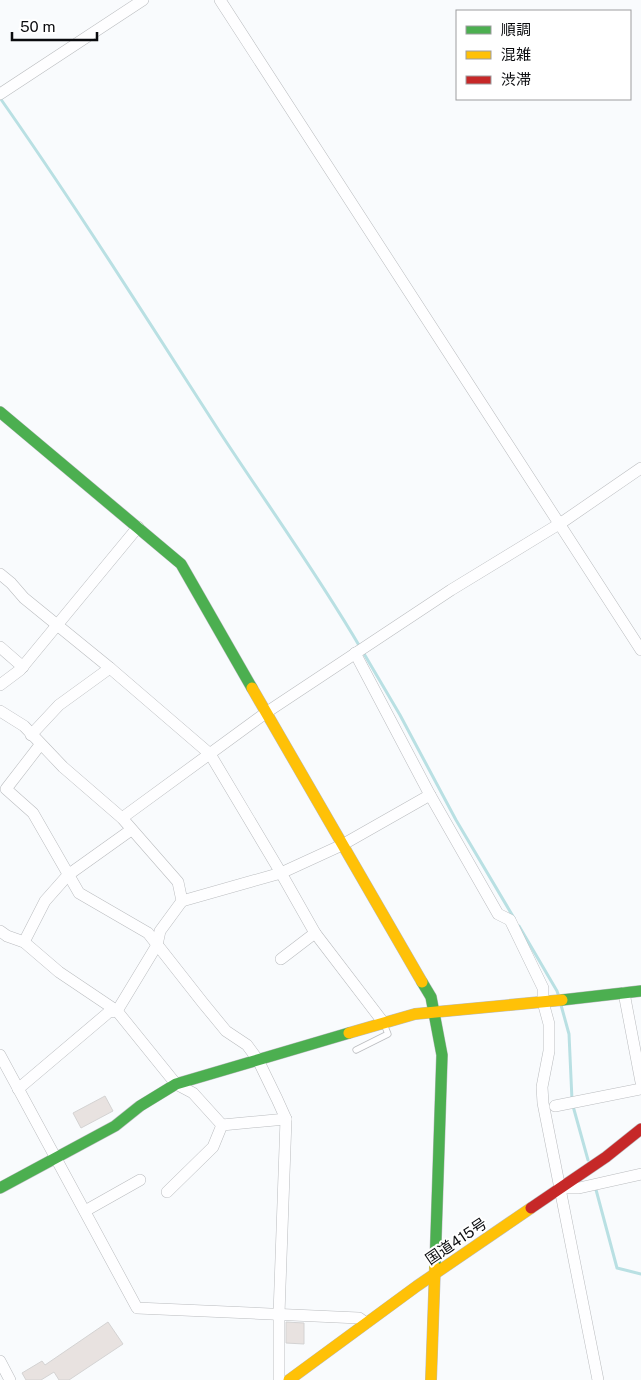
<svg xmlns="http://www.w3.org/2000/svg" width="641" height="1380" font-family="'Public Sans','Noto Sans JP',sans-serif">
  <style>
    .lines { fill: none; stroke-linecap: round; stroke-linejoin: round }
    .stream { stroke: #b9e0e3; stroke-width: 3 }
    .building { fill: #e8e2e0; stroke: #d4d3d3 }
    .lane-casing { stroke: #babcbf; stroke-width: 7 }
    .street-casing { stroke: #babcbf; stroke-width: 12 }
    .fast-casing { stroke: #babcbf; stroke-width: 12 }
    .slow-casing { stroke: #babcbf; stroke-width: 12 }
    .jam-casing { stroke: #babcbf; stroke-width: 12 }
    .lane { stroke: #fefeff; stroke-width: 5.5 }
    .street { stroke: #fefeff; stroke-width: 11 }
    .fast { stroke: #4caf50; stroke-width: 11 }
    .slow { stroke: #ffc107; stroke-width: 11 }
    .jam { stroke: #c62828; stroke-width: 11 }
    .labels { text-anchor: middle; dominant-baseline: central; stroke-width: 4; stroke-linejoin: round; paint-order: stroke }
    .street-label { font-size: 15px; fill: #0a0b0e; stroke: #fff }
  </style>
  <rect width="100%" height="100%" fill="#f9fbfd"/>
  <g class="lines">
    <!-- stream -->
    <g class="stream">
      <path d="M0,98C78,209 150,324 223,437C269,507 318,575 360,647"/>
      <path d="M363,652L400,715L456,820L514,918"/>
      <path d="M519,926L557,991L559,997"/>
      <path d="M561,1005L569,1034L572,1100"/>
      <path d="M573,1106L588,1160"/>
      <path d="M595,1186L617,1268L641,1274"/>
    </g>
  </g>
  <!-- building -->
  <g class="building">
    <path d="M105,1096L113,1111L81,1128L73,1113Z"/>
    <path d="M108,1322L123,1344L69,1380H59L54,1372L41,1380H26L22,1373L42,1361L45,1365Z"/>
    <path d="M286,1322L304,1323V1344L286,1343Z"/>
  </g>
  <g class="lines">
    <defs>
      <path id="lane" d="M356,1050L388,1034L384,1024"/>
      <g id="street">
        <path d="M220,0L641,650"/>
        <path d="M0,94L143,0"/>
        <path d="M0,574L11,583L24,598L110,668L59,705L31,735"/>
        <path d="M0,647L23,667"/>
        <path d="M355,653L430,795"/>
        <path d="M110,668L210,754L281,873L342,845L430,795L498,914L510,920L543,988V1002L549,1024V1051L542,1087L543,1103L598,1380"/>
        <path d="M0,685L20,670L138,527"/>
        <path d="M0,711L24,726L63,767L122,818L178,882L182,901L160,931L157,945L117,1011"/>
        <path d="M40,745L6,789L33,813L79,893L148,933L203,1003L226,1031L247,1045L258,1060L277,1099L286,1119L279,1314V1380"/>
        <path d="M122,818L267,712L451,590L564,521L641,468"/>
        <path d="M182,901L281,873L315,933L281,959"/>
        <path d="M0,931L7,936L24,942L59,972L117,1011L176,1084L193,1093L222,1125"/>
        <path d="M315,933L383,1022"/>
        <path d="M24,942L45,901L68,875L131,830"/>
        <path d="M624,993L641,1082"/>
        <path d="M0,1055L137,1308L359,1318L366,1323"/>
        <path d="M18,1089L109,1012L117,1011"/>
        <path d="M555,1106L641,1089"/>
        <path d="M565,1188H579L641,1174"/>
        <path d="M167,1192L213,1147L222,1125L286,1119"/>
        <path d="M85,1211L140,1180"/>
        <path d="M0,1361L10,1380"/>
      </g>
      <g id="fast">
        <path d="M0,412L181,564L252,688"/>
        <path d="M422,982L431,997L442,1055L435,1267"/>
        <path d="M562,1000L641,991"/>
        <path d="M0,1188L115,1126L140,1106L176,1084L349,1033"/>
      </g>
      <g id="slow">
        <path d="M252,688L422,982"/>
        <path d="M349,1033L415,1014L562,1000"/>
        <path d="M289,1380L417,1286L531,1208"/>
        <path d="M431,1380L435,1267"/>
      </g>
      <path id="jam" d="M531,1208L606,1157L641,1129"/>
    </defs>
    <!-- lane casing -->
    <use href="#lane" class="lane-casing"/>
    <!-- street casing -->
    <use href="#street" class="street-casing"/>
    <!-- fast casing -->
    <use href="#fast" class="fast-casing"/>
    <!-- slow casing -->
    <use href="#slow" class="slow-casing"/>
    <!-- jam casing -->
    <use href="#jam" class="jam-casing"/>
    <!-- lane -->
    <use href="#lane" class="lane"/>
    <!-- street -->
    <use href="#street" class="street"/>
    <!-- fast -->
    <use href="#fast" class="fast"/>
    <!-- slow -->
    <use href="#slow" class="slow"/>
    <!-- jam -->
    <use href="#jam" class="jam"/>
  </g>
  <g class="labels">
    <!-- street labels -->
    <g class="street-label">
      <text transform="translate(456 1241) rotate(-34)">国道415号</text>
    </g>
  </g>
  <!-- legend -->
  <rect x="456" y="10" width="175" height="90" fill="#ffffff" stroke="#9d9d9f"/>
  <rect x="466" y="26" width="25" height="8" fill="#4caf50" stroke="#9d9d9f"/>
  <text x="501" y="35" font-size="15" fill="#0a0b0e">順調</text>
  <rect x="466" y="51" width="25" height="8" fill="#ffc107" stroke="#9d9d9f"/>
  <text x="501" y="60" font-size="15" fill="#0a0b0e">混雑</text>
  <rect x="466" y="76" width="25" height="8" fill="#c62828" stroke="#9d9d9f"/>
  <text x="501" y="85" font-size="15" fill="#0a0b0e">渋滞</text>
  <!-- scale -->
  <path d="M12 32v8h85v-8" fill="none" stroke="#0a0b0e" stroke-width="2.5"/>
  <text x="20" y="32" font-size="15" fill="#0a0b0e" stroke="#ffffff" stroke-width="4" paint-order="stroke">50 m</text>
</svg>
